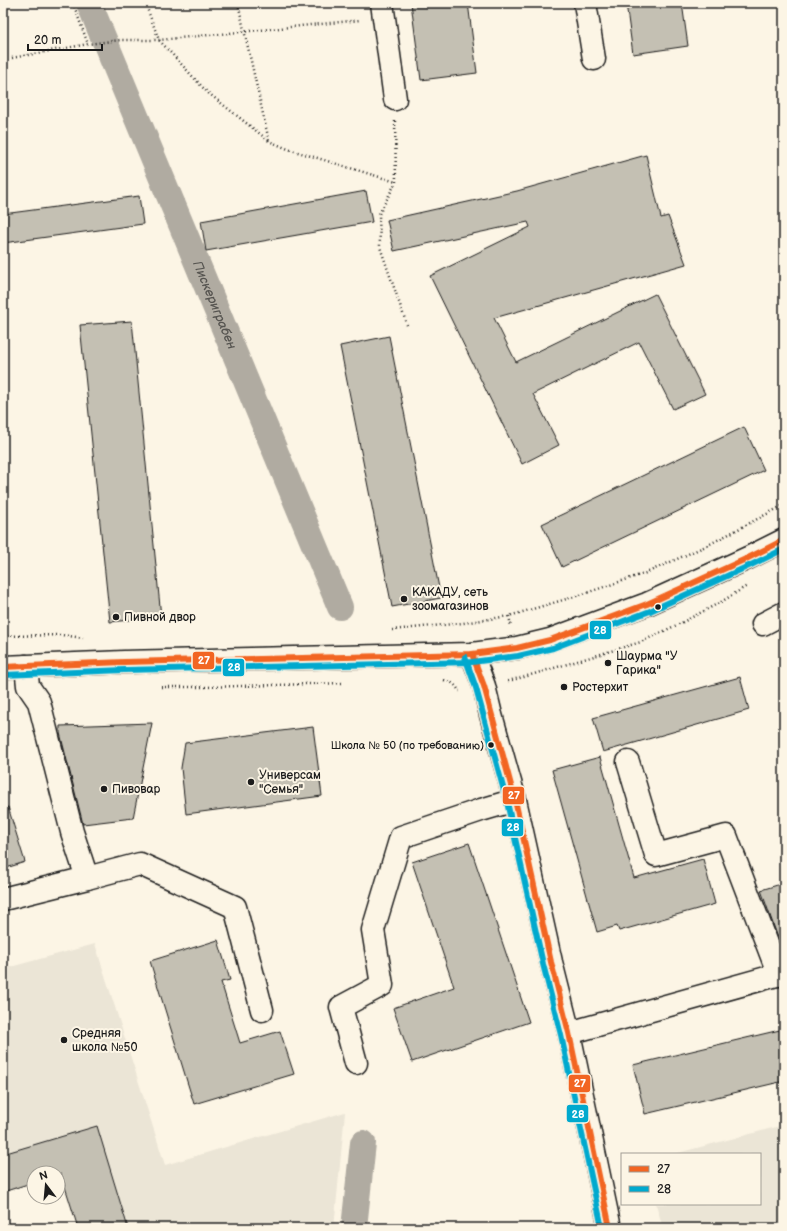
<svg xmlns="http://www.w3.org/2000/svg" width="787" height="1231" font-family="'Balsamiq Sans',sans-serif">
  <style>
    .built { fill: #ebe5d6 }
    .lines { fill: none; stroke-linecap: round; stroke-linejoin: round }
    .canal { stroke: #b0aba1; stroke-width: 26 }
    .building { fill: #c4c0b3; stroke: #1c1c1c }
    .minor-casing { stroke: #1c1c1c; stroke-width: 25 }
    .major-casing { stroke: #1c1c1c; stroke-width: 25 }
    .path { stroke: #1c1c1c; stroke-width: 2.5; stroke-dasharray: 1 3; stroke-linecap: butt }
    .minor { stroke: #fcf5e5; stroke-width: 22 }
    .major { stroke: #fcf5e5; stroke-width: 22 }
    .bus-1-casing { stroke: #fcf5e5; stroke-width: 9 }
    .bus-2-casing { stroke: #fcf5e5; stroke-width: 9 }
    .bus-1 { stroke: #f26522; stroke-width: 6 }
    .bus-2 { stroke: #00a9ce; stroke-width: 6 }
    .poi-dot { fill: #1c1c1c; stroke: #fcf5e5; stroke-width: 1.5 }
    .labels { text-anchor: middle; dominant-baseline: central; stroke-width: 4; stroke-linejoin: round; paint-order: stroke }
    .bus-label { font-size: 11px; fill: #1c1c1c; stroke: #fcf5e5; text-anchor: end }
    .poi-label { font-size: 12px; fill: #1c1c1c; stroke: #fcf5e5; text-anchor: start }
    .water-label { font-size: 13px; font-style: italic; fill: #575551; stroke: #fcf5e5 }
    .line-badge { stroke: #fcf5e5; stroke-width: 1.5 }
    .badge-label { font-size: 11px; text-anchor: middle; font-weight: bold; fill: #fff }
  </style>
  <rect width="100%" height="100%" fill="#fcf5e5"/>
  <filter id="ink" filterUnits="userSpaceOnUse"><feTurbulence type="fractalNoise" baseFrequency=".025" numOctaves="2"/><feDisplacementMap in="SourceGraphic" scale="8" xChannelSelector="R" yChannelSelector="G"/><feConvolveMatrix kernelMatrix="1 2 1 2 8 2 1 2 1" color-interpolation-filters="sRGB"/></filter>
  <g filter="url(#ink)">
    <!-- built -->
    <g class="built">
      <path d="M95,944L165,1165L345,1112L334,1228H128L97,1126L3,1154V969Z"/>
      <path d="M784,1125V1228H663L656,1204H760V1154H674Z"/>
    </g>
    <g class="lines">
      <!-- canal -->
      <g class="canal">
        <path id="s1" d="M89,3L340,607"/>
        <path d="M354,1228L363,1143"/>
      </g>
    </g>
    <!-- building -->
    <g class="building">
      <path d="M411,3H468L477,73L421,80Z"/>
      <path d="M626,3H682L688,46L633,54Z"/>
      <path d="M646,155L661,218L668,216L686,264L494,318L516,362L655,294L705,394L673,409L639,342L533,394L559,445L522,464L430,276L530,227L528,222L394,251L387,220L517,191Z"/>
      <path d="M366,191L372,222L206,251L201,221Z"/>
      <path d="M139,196L143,224L3,243V214Z"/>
      <path d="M132,321L161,617L110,622L80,325Z"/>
      <path d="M389,336L441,598L392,607L340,346Z"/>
      <path d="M744,427L764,470L562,567L542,524Z"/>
      <path d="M740,677L749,710L603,752L593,718Z"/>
      <path d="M152,723L133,818L83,824L60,733V726Z"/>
      <path d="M313,727L322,796L186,814L181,768L185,743Z"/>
      <path d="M600,757L634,878L703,859L715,904L619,931L617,926L597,932L552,770Z"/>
      <path d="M8,807L25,862L3,869V808Z"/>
      <path d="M469,843L529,1022L412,1062L393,1008L454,987L412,862Z"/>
      <path d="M784,883V952H783L761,890Z"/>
      <path d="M218,940L230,980L221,982L240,1043L280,1031L294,1074L194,1104L150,961Z"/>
      <path d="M784,1029V1081L645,1114L633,1065Z"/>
      <path d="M97,1126L128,1228H78L61,1174L58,1175V1173H34V1182L3,1192V1154Z"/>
    </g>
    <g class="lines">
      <defs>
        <g id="minor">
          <path d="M382,3L395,99"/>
          <path d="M585,3L594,59"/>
          <path d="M763,624L784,613"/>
          <path d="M472,654L484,686L491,715L515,800L551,962L569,1033L610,1228"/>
          <path d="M628,762L656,855L726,836L779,975"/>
          <path d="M87,878L140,864L235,907L262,1010"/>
          <path d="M3,899L87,878L72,832L39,702L28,686L26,666"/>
          <path d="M569,1033L784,973"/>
          <path d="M356,1063L341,1007L382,985L373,930L401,837L481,810L515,800"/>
        </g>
        <path id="major" d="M3,667L124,662L472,654L517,648L550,640L647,604L748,558L784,540"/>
      </defs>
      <!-- minor casing -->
      <use href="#minor" class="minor-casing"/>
      <!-- major casing -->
      <use href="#major" class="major-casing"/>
      <!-- path -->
      <g class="path">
        <path d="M73,3L88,44"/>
        <path d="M145,3L159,40L207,92L269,141L288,149L396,182"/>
        <path d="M238,3L269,141"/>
        <path d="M12,58L88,44L120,40H159L361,20"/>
        <path d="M395,121L396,182L379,214L380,247L408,328"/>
        <path d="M509,616L511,626"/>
        <path d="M392,630L463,623L509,616L580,595L646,573L708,545L784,505"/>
        <path d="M3,636L62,635L83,638"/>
        <path d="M444,680C452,682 455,684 459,691H460"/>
        <path d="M508,681L524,677L641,642L681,623L721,602L747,586"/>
        <path d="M161,687H205L344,683"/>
      </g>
      <!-- minor -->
      <use href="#minor" class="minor"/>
      <!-- major -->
      <use href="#major" class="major"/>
      <defs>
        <g id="bus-1">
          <path d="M472,654L484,686L515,800L551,962L569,1033L610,1228"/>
          <path d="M3,667L124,662L472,654L517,648L550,640L647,604L748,558L784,540"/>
        </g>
        <g id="bus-2">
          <path d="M465,657L476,688L507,802L543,964L561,1035L602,1228"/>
          <path d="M3,675L124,670L472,662L518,656L553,648L650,611L751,565L784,549"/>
        </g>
      </defs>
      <!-- bus-1 casing -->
      <use href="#bus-1" class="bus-1-casing"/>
      <!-- bus-2 casing -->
      <use href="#bus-2" class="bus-2-casing"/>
      <!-- bus-1 -->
      <use href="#bus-1" class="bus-1"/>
      <!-- bus-2 -->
      <use href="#bus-2" class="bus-2"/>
    </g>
  </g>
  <!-- markers -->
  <g class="poi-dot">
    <circle cx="404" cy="599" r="4"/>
    <circle cx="658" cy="607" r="3.5"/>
    <circle cx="116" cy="617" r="4"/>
    <circle cx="608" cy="663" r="4"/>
    <circle cx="564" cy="687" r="4"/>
    <circle cx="491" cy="745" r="3.5"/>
    <circle cx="251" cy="782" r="4"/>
    <circle cx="104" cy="789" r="4"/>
    <circle cx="64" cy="1040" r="4"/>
  </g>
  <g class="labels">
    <!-- bus labels -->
    <g class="bus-label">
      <text x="484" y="745">Школа № 50 (по требованию)</text>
    </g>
    <!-- poi labels -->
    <g class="poi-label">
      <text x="412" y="592">КАКАДУ, сеть<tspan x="412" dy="14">зоомагазинов</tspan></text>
      <text x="124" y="617">Пивной двор</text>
      <text x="616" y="656">Шаурма "У<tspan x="616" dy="14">Гарика"</tspan></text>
      <text x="572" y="687">Ростерхит</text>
      <text x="259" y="775">Универсам<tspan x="259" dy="14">"Семья"</tspan></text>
      <text x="112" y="789">Пивовар</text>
      <text x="72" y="1033">Средняя<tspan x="72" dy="14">школа №50</tspan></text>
    </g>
    <!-- water labels -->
    <g class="water-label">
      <text stroke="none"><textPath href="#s1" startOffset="327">Пискериграбен</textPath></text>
    </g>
  </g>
  <g class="line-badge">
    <rect x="589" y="620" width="23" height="20" rx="4" fill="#00a9ce"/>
    <rect x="192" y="651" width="23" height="19" rx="4" fill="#f26522"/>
    <rect x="222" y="658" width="23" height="19" rx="4" fill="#00a9ce"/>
    <rect x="502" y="786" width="23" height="19" rx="4" fill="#f26522"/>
    <rect x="501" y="818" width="23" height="19" rx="4" fill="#00a9ce"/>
    <rect x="568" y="1074" width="23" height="19" rx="4" fill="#f26522"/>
    <rect x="566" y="1104" width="23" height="19" rx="4" fill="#00a9ce"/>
  </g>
  <g class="badge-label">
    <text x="600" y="634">28</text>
    <text x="204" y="664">27</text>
    <text x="234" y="671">28</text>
    <text x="514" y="799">27</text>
    <text x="513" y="831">28</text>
    <text x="580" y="1087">27</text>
    <text x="578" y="1118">28</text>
  </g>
  <!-- margin -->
  <rect width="787" height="1231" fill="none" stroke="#fcf5e5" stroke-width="16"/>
  <rect x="8" y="8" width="771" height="1215" fill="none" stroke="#1c1c1c" stroke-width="1.5" filter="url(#ink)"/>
  <!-- legend -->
  <rect x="621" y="1153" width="140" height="52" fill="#fcf5e5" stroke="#a29e95"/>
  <rect x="629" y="1166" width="20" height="6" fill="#f26522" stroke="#a29e95"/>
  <text x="657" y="1173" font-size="12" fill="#1c1c1c">27</text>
  <rect x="629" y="1186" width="20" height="6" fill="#00a9ce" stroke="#a29e95"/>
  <text x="657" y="1193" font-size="12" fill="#1c1c1c">28</text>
  <!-- north arrow -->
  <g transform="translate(46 1185) rotate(344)"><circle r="19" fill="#fcf5e5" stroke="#a29e95"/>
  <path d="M0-3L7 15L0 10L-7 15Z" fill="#1c1c1c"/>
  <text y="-6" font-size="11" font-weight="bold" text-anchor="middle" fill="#1c1c1c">N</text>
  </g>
  <!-- scale -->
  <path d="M28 44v6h74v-6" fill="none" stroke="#1c1c1c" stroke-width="2"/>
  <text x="34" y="44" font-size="12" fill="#1c1c1c" stroke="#fcf5e5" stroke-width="3" paint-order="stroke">20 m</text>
</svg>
